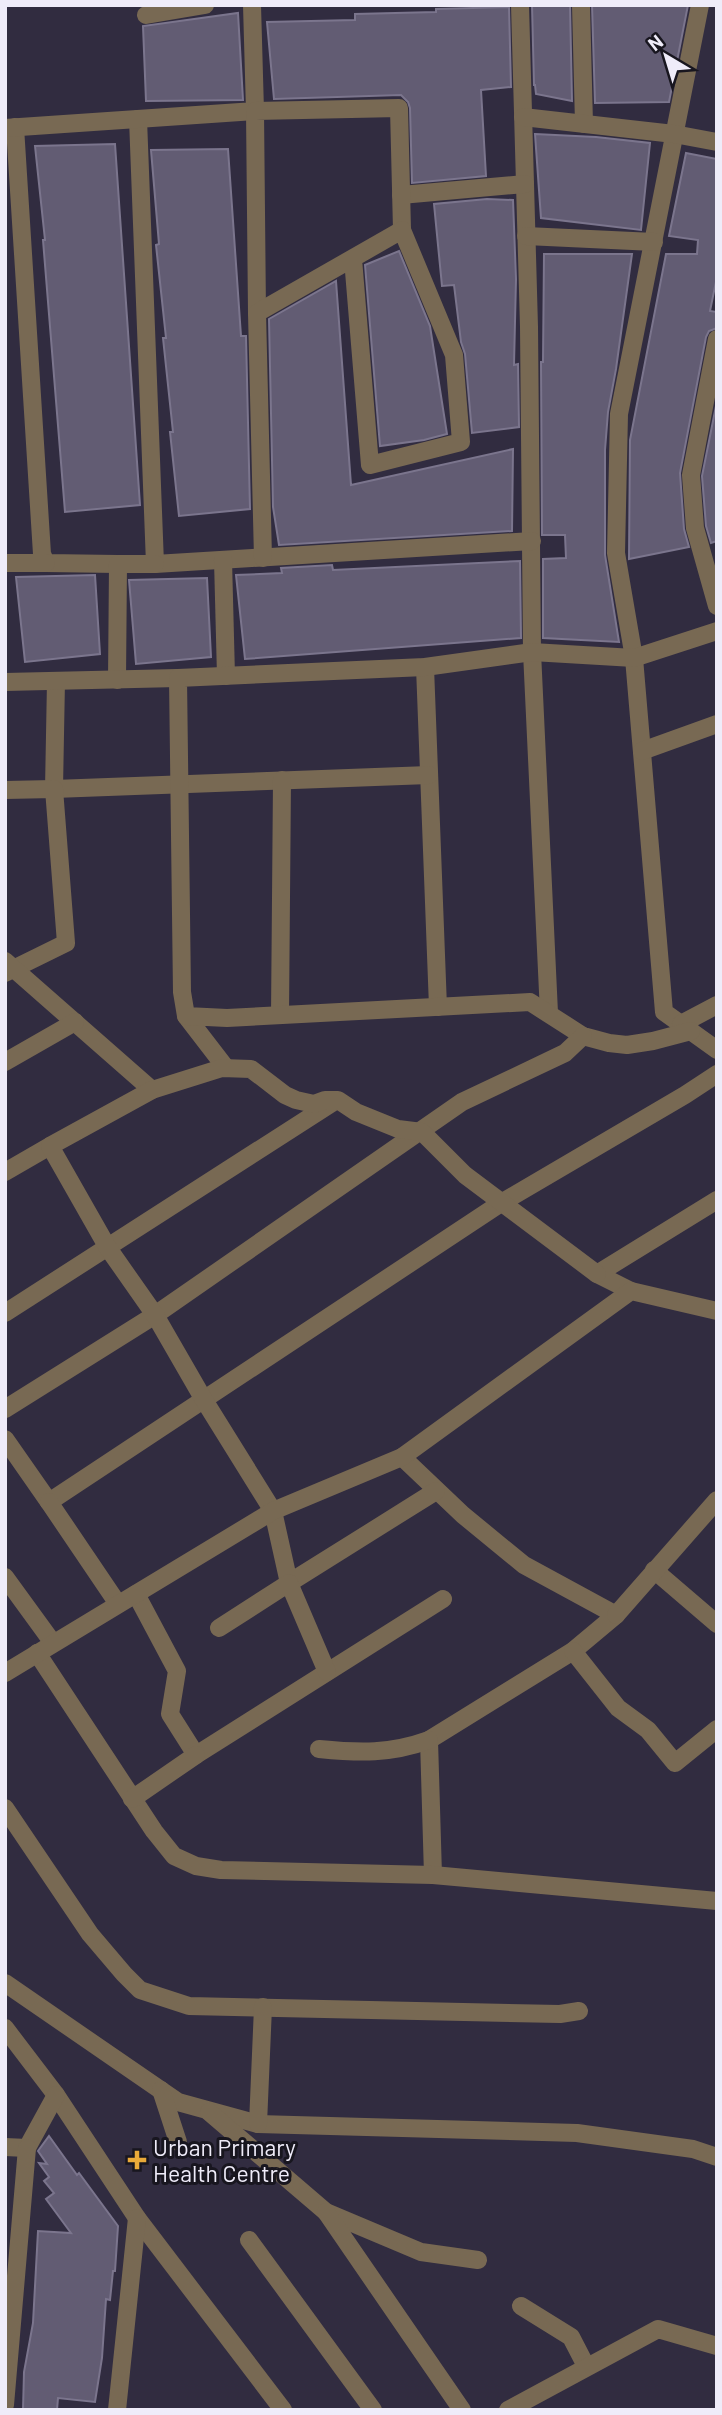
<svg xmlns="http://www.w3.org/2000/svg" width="722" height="2415" font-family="Barlow,sans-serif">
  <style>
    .building { fill: #625c73; stroke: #7b758d; stroke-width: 2 }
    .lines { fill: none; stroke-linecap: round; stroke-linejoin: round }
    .street { stroke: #786953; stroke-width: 18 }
    .poi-dot { fill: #eaaa39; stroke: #18161f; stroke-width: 2.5 }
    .labels { text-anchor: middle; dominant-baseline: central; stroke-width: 6; stroke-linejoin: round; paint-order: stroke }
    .poi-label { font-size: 23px; fill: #efecf9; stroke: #18161f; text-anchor: start }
  </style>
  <rect width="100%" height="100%" fill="#312c40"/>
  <!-- building -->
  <g class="building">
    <path d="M532,5H570L572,101L536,94L535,85H534Z"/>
    <path d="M592,5H688L669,102L595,103Z"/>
    <path d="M509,7L511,87L481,90L486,176L412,183L410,108L408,102L401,95L274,99L267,22L355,20V14L436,12V9Z"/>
    <path d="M238,13L243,100L146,101L143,26Z"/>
    <path d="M535,134L596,137L650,143L641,230L541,218Z"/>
    <path d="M115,144L140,505L65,512L43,240H45L35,146Z"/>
    <path d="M228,149L241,336H246L250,509L179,516L170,432H173L163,338H166L156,245L159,244L151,150Z"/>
    <path d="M686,153L717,159V277L710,311L717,312V328L709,331L706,337L680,473L684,529L689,547L629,559L630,440L666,254H697L698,240L669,236Z"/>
    <path d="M487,199L513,200L516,279L514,365L518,364L519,427L472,433L465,354L461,342L454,285L442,286L434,204Z"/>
    <path d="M399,251L430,326L447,434L424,440L380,446L365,265Z"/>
    <path d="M544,254H632L616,369L608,412L605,450V555L619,642L543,638V559L566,558L565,535H542L541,362H543Z"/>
    <path d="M336,281L351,485L513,449L512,531L279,545L273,507L269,319Z"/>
    <path d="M717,401V541L711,543L706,526L702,476Z"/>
    <path d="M520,561L521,638L245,659L236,575L282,573L281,568L332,565L333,570Z"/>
    <path d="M95,575L100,654L25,662L16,577Z"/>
    <path d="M207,578L211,657L136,664L129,580Z"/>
    <path d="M49,2136L77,2175L79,2173L118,2226L115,2271H113L110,2300L106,2299L102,2358L95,2402L58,2398L57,2410H23L24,2372L33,2323L38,2231L71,2233L46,2199L54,2193L44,2181L49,2177L39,2163L47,2164L38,2151Z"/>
  </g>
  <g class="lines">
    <!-- street -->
    <g class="street">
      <path d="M520,5L529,327L532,652L549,1013"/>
      <path d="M581,5L584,124"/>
      <path d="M700,5L619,414L616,553L634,658L664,1012L717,1050"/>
      <path d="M146,15L205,5"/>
      <path d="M523,117L674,134L717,142"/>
      <path d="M138,119L155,564L532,541"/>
      <path d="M15,127L42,554L46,563L118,564"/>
      <path d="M5,128L255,111L252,5"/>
      <path d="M401,195L525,184"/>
      <path d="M526,236L654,242"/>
      <path d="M257,313L255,111L399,108L402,230"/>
      <path d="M717,339L691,475L695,528L717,606"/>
      <path d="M263,558L257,313L402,230L454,355L461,442L370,465L353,259"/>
      <path d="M223,560L226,676"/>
      <path d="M5,563H46"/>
      <path d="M425,667L438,1007"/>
      <path d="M117,680L118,564H155"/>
      <path d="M56,681L54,789L429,775"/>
      <path d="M5,682L178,678"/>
      <path d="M642,751L717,724"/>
      <path d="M5,790L54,789L66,943L5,973"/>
      <path d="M5,961L152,1090"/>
      <path d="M280,1015L282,780"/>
      <path d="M186,1016L226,1068"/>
      <path d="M681,1024L717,1005"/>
      <path d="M691,1031L653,1041L627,1045L609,1043L583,1036L530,1002L227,1018L186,1016L182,992L178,678L425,667L532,652L634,658L717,631"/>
      <path d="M5,1062L75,1022"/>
      <path d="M5,1172L50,1146"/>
      <path d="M631,1291L597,1274L717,1200"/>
      <path d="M5,1313L332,1103"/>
      <path d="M5,1409L155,1315L462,1102L565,1053L583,1036"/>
      <path d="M5,1439L49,1502L501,1203L685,1095L717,1074"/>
      <path d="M402,1457L463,1515L524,1565L616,1615L573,1651L429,1740L433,1875"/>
      <path d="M436,1491L289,1583L273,1511L204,1400L155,1315L108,1248L50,1146L152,1090L222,1068L251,1069L285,1095L296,1100L314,1104L325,1100H338L356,1112L398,1129L422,1132L465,1175L597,1274"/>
      <path d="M49,1502L118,1604"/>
      <path d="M654,1570L717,1624"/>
      <path d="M5,1577L53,1643"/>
      <path d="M136,1594L177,1671L170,1714L196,1755L443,1599"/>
      <path d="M616,1615L717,1500"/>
      <path d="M219,1628L289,1583L327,1672"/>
      <path d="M573,1651L618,1708L648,1730L675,1763L717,1729"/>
      <path d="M37,1653L154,1831L174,1856L196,1866L221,1870L433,1875L717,1901"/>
      <path d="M5,1673L273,1511L402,1457L631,1291L717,1311"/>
      <path d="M319,1749C360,1753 390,1754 429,1740"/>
      <path d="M132,1799L196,1755"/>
      <path d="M5,1808L90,1934L124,1974L140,1990L189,2006L560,2014L579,2011"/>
      <path d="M5,1983L178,2102L258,2124L577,2133L693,2149L717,2157"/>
      <path d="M5,2028L56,2095L137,2218L283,2410"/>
      <path d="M161,2090L178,2142"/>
      <path d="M209,2112L326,2212L421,2252L478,2260"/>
      <path d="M258,2124L263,2007"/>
      <path d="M5,2147L27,2148L56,2095"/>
      <path d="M326,2212L462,2410"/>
      <path d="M249,2240L373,2410"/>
      <path d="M521,2306L571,2337L586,2366"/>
      <path d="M5,2405L27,2148"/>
      <path d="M117,2410L137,2218"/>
      <path d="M508,2410L658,2329L717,2346"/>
    </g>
  </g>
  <!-- markers -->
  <path class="poi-dot" d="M133.5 2149.5h7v7h7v7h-7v7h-7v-7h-7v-7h7z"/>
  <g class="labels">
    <!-- poi labels -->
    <g class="poi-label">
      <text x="153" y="2147">Urban Primary<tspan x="153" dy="26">Health Centre</tspan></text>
    </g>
  </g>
  <!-- border -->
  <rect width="722" height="2415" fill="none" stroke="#efecf9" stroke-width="14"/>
  <!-- north arrow -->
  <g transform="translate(666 56) rotate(322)" stroke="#18161f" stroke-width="5" paint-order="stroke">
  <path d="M0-5L12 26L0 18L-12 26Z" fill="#efecf9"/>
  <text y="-10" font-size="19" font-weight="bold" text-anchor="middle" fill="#efecf9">N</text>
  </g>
</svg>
